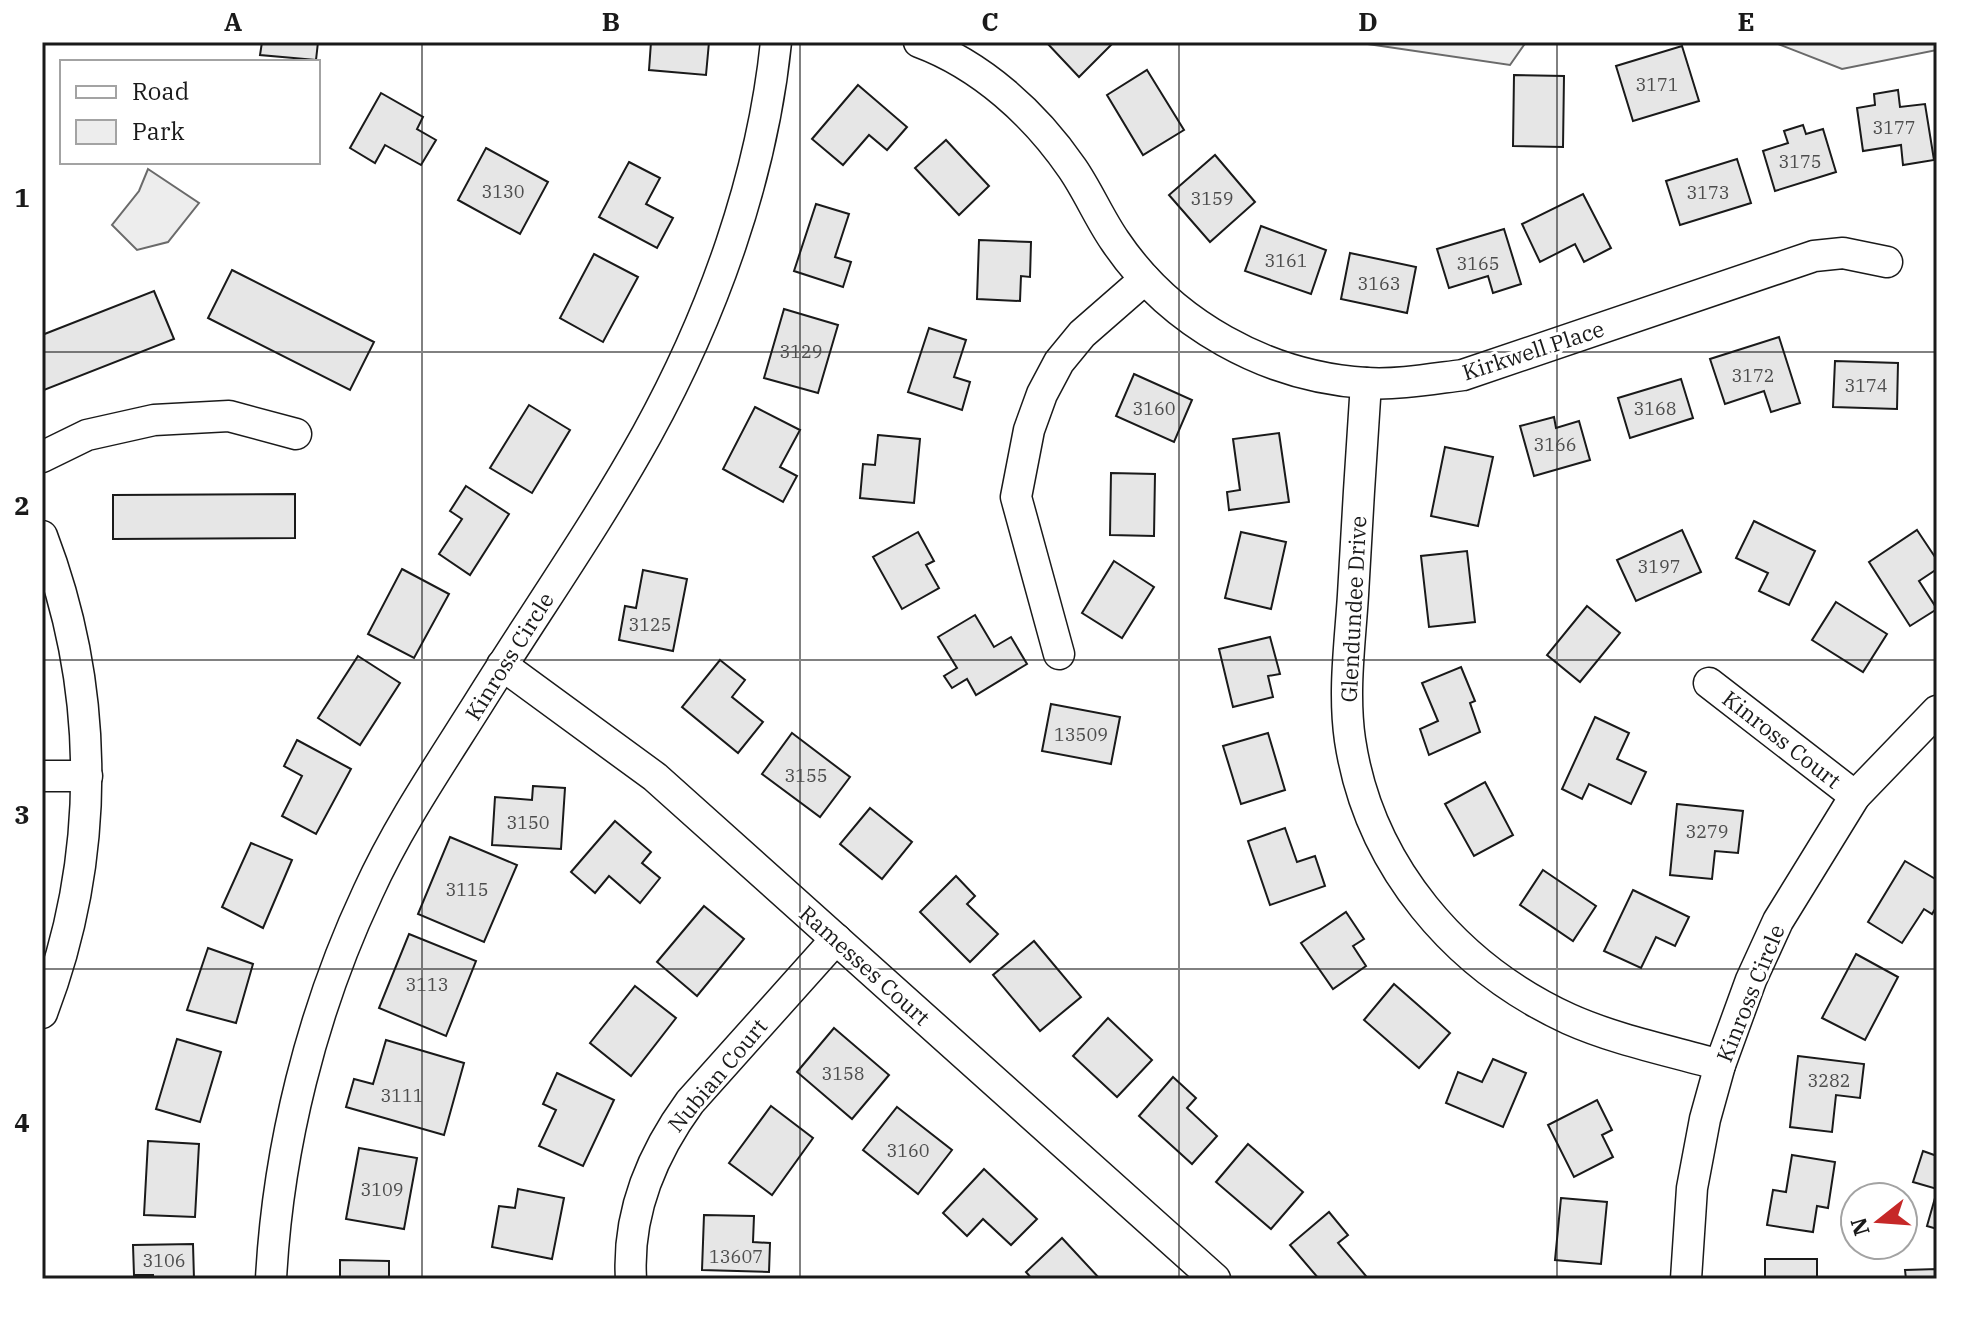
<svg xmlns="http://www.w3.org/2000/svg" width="1979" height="1321" font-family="'IBM Plex Serif',serif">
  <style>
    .green { fill: #ededed; stroke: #6a6a6a; stroke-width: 2 }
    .building { fill: #e6e6e6; stroke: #1a1a1a; stroke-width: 2 }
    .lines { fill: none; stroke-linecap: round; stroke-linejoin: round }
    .minor-casing { stroke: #1a1a1a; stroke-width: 33 }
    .minor { stroke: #fff; stroke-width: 30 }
    .grid { fill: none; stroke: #1a1a1a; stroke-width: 2; stroke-opacity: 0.55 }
    .labels { text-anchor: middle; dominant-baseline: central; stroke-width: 6; stroke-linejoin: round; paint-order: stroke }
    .number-label { font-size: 18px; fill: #4d4d4d }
    .street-label { font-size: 22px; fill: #1a1a1a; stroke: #fff }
    .neatline { fill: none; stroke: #1a1a1a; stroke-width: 3 }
    .grid-label { font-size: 26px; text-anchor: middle; font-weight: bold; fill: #1a1a1a }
  </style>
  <rect width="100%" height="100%" fill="#fff"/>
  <!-- green -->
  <g class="green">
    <path d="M1354,42H1526L1510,65Z"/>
    <path d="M1773,42H1937V50L1842,69Z"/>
    <path d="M148,169L199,203L168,242L137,250L112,225L139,191Z"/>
  </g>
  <!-- building -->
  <g class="building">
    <path d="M262,42H318L316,60L260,55Z"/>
    <path d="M651,42H709L706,75L649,70Z"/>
    <path d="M1046,42H1110L1112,44L1079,77Z"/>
    <path d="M1682,46L1699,101L1633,121L1616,66Z"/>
    <path d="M1147,70L1184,130L1143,155L1107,95Z"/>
    <path d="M1514,75L1564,76L1563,147L1513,146Z"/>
    <path d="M858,85L907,127L887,150L869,135L843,165L812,139Z"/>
    <path d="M1898,90L1900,107L1925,104L1934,160L1903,165L1901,145L1863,151L1857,108L1875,105L1874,94Z"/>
    <path d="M381,93L423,117L417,129L436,140L421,165L385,145L375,163L350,148Z"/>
    <path d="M1803,125L1806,134L1823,129L1836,172L1775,191L1763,151L1788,143L1784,131Z"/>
    <path d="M946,140L989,186L959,215L915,168Z"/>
    <path d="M486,148L548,182L520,234L458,200Z"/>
    <path d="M1215,155L1255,202L1210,242L1169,195Z"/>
    <path d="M1737,159L1751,203L1680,225L1666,181Z"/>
    <path d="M629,162L660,178L646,204L673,218L657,248L599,217Z"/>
    <path d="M1583,194L1611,248L1584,262L1575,244L1540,262L1522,224Z"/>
    <path d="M816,204L849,214L835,257L851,262L843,287L794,271Z"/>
    <path d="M1261,226L1326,250L1311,294L1245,271Z"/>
    <path d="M1504,229L1521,284L1493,293L1488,276L1449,288L1437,249Z"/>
    <path d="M979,240L1031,242L1030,277L1021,276L1020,301L977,299Z"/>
    <path d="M1350,253L1416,267L1407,313L1341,299Z"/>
    <path d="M594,254L638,277L603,342L560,318Z"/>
    <path d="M232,270L374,342L350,390L208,318Z"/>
    <path d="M154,291L174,339L44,390L42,384V335Z"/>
    <path d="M784,309L838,325L818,393L764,378Z"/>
    <path d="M929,328L966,340L954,377L970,382L962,410L908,392Z"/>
    <path d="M1779,337L1800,403L1771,412L1764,391L1725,404L1710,359Z"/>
    <path d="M1835,361L1898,363L1897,409L1833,407Z"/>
    <path d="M1134,374L1192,400L1174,442L1116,416Z"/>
    <path d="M1681,379L1693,418L1630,438L1618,398Z"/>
    <path d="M529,405L570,430L532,493L490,468Z"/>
    <path d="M755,407L800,430L780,467L797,476L783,502L723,469Z"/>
    <path d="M1554,417L1556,428L1579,421L1590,460L1534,476L1520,426Z"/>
    <path d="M1279,433L1289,502L1229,510L1227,492L1240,490L1233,439Z"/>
    <path d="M878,435L920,439L914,503L860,498L863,464L875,465Z"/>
    <path d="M1445,447L1493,457L1478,526L1431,516Z"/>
    <path d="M1111,473L1155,474L1154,536L1110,535Z"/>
    <path d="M466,486L509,514L470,575L439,554L462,519L450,511Z"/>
    <path d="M295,494V538L113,539V495Z"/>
    <path d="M1754,521L1815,551L1789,605L1759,591L1768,573L1736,558Z"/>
    <path d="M1682,530L1701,572L1636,601L1617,560Z"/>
    <path d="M1917,530L1937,560V569L1919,581L1937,609L1910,626L1869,562Z"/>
    <path d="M918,532L934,561L926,565L939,588L902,609L873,557Z"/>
    <path d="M1241,532L1286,542L1271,609L1225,598Z"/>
    <path d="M1467,551L1475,622L1429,627L1421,556Z"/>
    <path d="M1114,561L1154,587L1122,638L1082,613Z"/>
    <path d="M402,569L449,594L414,658L368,634Z"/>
    <path d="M643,570L687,579L673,651L619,640L625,606L636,608Z"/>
    <path d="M1836,602L1887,634L1863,672L1812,640Z"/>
    <path d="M1587,606L1620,633L1580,682L1547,655Z"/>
    <path d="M975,615L994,647L1011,637L1027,664L976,695L967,679L952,688L944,676L957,668L938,637Z"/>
    <path d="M1270,637L1280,674L1268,676L1273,697L1233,707L1219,649Z"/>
    <path d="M358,656L400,683L360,745L318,718Z"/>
    <path d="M720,660L745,680L732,697L763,722L738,753L682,707Z"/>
    <path d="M1461,667L1475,701L1470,703L1480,732L1429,755L1420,729L1438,721L1422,683Z"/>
    <path d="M1051,704L1120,717L1111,764L1042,751Z"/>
    <path d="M1595,717L1629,733L1617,759L1646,772L1631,804L1589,784L1582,799L1562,789Z"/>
    <path d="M792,733L850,777L820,817L762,774Z"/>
    <path d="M1268,733L1285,790L1241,804L1223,746Z"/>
    <path d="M297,740L351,769L316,834L282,816L302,776L284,766Z"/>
    <path d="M1485,782L1513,835L1474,856L1445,804Z"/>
    <path d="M533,786L565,788L561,849L492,845L495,797L532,800Z"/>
    <path d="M1677,804L1743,811L1738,853L1715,851L1712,879L1670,875Z"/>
    <path d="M870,808L912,842L882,879L840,844Z"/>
    <path d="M615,821L651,852L642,863L660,878L640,903L609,876L595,893L571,872Z"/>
    <path d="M1285,828L1297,862L1315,856L1325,886L1270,905L1248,841Z"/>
    <path d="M450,837L517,865L484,942L418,914Z"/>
    <path d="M251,843L292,860L263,928L222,907Z"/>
    <path d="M1905,861L1937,880V906L1932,914L1924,909L1902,943L1868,922Z"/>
    <path d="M1543,870L1596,906L1573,941L1520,905Z"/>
    <path d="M956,876L975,896L967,904L998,934L970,962L920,912Z"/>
    <path d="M1633,890L1689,917L1675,946L1656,937L1641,968L1604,951Z"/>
    <path d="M704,906L744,939L697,996L657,962Z"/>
    <path d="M1346,912L1364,939L1353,946L1366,966L1333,989L1301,943Z"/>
    <path d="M409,934L476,961L446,1036L379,1008Z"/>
    <path d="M1034,941L1081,997L1040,1031L993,975Z"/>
    <path d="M208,948L253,964L236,1023L187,1010Z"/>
    <path d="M1856,954L1898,977L1865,1040L1822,1018Z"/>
    <path d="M1394,984L1450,1033L1419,1068L1364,1020Z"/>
    <path d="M635,986L676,1018L631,1076L590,1043Z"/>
    <path d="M1108,1018L1152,1060L1117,1097L1073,1056Z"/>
    <path d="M834,1028L889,1075L852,1119L797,1072Z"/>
    <path d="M177,1039L221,1052L200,1122L156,1109Z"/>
    <path d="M386,1040L464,1063L444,1135L346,1107L354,1079L373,1084Z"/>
    <path d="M1798,1056L1864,1064L1860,1098L1836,1095L1832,1132L1790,1127Z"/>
    <path d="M1493,1059L1526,1073L1503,1127L1446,1103L1458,1072L1482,1082Z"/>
    <path d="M557,1073L614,1100L583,1166L539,1146L556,1110L543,1104Z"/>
    <path d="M1173,1077L1196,1098L1187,1108L1217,1136L1192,1164L1139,1116Z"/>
    <path d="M1597,1100L1612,1130L1602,1135L1613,1157L1574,1177L1548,1125Z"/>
    <path d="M771,1106L813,1138L772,1195L729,1163Z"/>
    <path d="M897,1107L952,1150L918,1194L863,1150Z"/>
    <path d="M148,1141L199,1144L195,1217L144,1215Z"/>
    <path d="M1248,1144L1303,1192L1271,1229L1216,1182Z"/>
    <path d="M359,1148L417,1158L404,1229L346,1219Z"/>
    <path d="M1923,1151L1937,1156V1189L1913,1182Z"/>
    <path d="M1792,1155L1835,1162L1828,1208L1817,1206L1813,1232L1767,1225L1773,1190L1786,1192Z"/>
    <path d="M984,1169L1037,1219L1011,1245L983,1219L967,1236L943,1213Z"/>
    <path d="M518,1189L564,1198L552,1259L492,1247L499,1206L515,1208Z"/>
    <path d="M1937,1191V1229L1927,1226Z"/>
    <path d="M1561,1198L1607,1202L1601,1264L1555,1260Z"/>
    <path d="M1329,1212L1348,1235L1338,1243L1366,1276L1362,1279H1319L1290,1245Z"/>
    <path d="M704,1215L754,1216L753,1242L770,1243L769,1272L702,1270Z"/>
    <path d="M1062,1238L1100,1279H1032L1026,1272Z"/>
    <path d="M193,1244L194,1279H153V1275H134L133,1245Z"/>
    <rect x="1765" y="1259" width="52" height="20"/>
    <path d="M340,1260L389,1261V1279H340Z"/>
    <path d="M1937,1269V1279H1906L1905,1270Z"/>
  </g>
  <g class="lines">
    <defs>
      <g id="minor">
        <path d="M919,42C981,65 1035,114 1072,168C1088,191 1099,218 1115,241C1171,324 1267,377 1366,383C1398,385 1431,379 1463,375L1814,256L1843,253L1887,262"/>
        <path d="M1366,383C1361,454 1357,524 1353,595C1350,643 1343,692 1350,740C1369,866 1456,967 1569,1019C1616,1040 1671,1051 1720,1065"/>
        <path d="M42,457L87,435L154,420L229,416L296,434"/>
        <path d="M42,536C101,690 101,859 42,1013"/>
        <path d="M1059,654L1016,497L1029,430L1042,394L1059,362L1082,334L1145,279"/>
        <path d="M502,665L655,777L1215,1279"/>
        <path d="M1709,683L1855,796"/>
        <path d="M42,776H87"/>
        <path d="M271,1279C278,1147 312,1011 368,892C398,826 439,766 478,704C534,614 596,526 647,434C713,314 762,178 776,42"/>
        <path d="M631,1279C627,1213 652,1154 690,1102L836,939"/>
        <path d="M1686,1279L1692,1188L1705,1119L1720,1065L1751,980L1778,921L1855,796L1937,711"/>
      </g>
    </defs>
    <!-- minor casing -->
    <use href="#minor" class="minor-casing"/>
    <!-- minor -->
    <use href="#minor" class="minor"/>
  </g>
  <!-- grid -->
  <path class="grid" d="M422,42V1279M800,42V1279M1179,42V1279M1557,42V1279M42,352H1937M42,660H1937M42,969H1937"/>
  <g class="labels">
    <!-- number labels -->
    <g class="number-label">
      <text x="1657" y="84">3171</text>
      <text x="1894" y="127">3177</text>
      <text x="1800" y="161">3175</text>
      <text x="503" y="191">3130</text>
      <text x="1708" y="192">3173</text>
      <text x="1212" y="198">3159</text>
      <text x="1286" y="260">3161</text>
      <text x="1478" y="263">3165</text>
      <text x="1379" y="283">3163</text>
      <text x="801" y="351">3129</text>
      <text x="1753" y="375">3172</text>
      <text x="1866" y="385">3174</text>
      <text x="1154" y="408">3160</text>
      <text x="1655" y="408">3168</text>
      <text x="1555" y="444">3166</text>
      <text x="1659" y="566">3197</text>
      <text x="650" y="624">3125</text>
      <text x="1081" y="734">13509</text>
      <text x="806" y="775">3155</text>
      <text x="528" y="822">3150</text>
      <text x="1707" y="831">3279</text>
      <text x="467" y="889">3115</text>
      <text x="427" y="984">3113</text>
      <text x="843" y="1073">3158</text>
      <text x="1829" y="1080">3282</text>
      <text x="402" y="1095">3111</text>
      <text x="908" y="1150">3160</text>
      <text x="382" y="1189">3109</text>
      <text x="736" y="1256">13607</text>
      <text x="164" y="1260">3106</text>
    </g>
    <!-- street labels -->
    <g class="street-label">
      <text transform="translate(1533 350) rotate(-18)">Kirkwell Place</text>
      <text transform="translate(1353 609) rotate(-87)">Glendundee Drive</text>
      <text transform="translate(509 656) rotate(-58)">Kinross Circle</text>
      <text transform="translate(1782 739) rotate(38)">Kinross Court</text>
      <text transform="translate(865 965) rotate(42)">Ramesses Court</text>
      <text transform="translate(1750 993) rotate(-68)">Kinross Circle</text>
      <text transform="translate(717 1075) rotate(-50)">Nubian Court</text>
    </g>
  </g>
  <!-- border -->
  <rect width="1979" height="1321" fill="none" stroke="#ffffff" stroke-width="88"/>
  <!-- legend -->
  <rect x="60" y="60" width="260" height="104" fill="#ffffff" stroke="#a3a3a3" stroke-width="2"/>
  <rect x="76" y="86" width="40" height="12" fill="#ffffff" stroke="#a3a3a3" stroke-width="2"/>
  <text x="132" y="100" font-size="24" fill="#1a1a1a">Road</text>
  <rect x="76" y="120" width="40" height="24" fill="#ededed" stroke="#a3a3a3" stroke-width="2"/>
  <text x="132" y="140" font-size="24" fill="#1a1a1a">Park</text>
  <!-- north arrow -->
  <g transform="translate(1879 1221) rotate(253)"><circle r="38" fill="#ffffff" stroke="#a3a3a3" stroke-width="2"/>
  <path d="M0-6L14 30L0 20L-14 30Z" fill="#c62828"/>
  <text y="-12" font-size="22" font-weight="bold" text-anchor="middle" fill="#1a1a1a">N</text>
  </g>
  <rect x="44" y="44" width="1891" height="1233" class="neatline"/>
  <g class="grid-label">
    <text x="233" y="31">A</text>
    <text x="611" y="31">B</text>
    <text x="990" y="31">C</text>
    <text x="1368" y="31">D</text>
    <text x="1746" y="31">E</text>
    <text x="22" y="207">1</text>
    <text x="22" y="515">2</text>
    <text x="22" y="824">3</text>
    <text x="22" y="1132">4</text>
  </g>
</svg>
